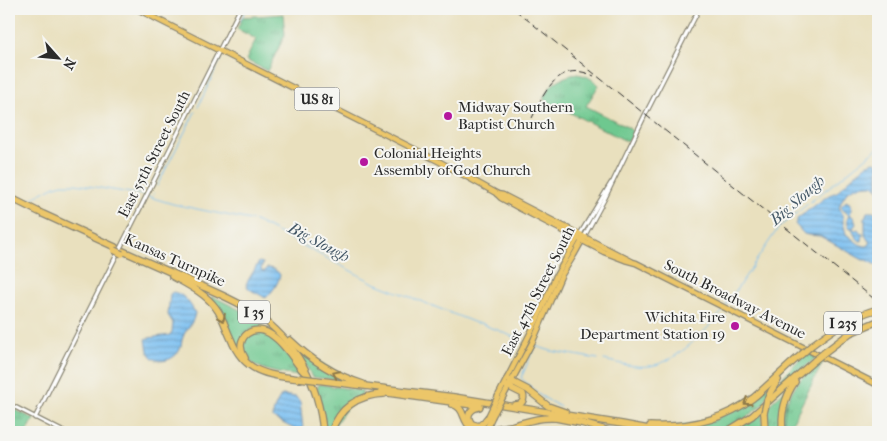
<svg xmlns="http://www.w3.org/2000/svg" width="887" height="441" font-family="'IM FELL French Canon',serif">
  <style>
    .grass { fill: url(#grass-tufts); stroke: #4c7a5d }
    .water { fill: url(#water-rules); stroke: #52758e }
    .lines { fill: none; stroke-linecap: round; stroke-linejoin: round }
    .stream { stroke: #7abff1; stroke-width: 1 }
    .tertiary-casing { stroke: #8a8674; stroke-width: 5.5 }
    .secondary-casing { stroke: #8a8674; stroke-width: 6 }
    .primary-casing { stroke: #8a8674; stroke-width: 7 }
    .motorway-casing { stroke: #8a8674; stroke-width: 8 }
    .tertiary { stroke: #fff; stroke-width: 3 }
    .secondary { stroke: #f7e8c3; stroke-width: 4 }
    .primary { stroke: #ecc669; stroke-width: 4.5 }
    .motorway { stroke: #ecc669; stroke-width: 5.5 }
    .rail { stroke: #2b2b2b; stroke-width: 1; stroke-dasharray: 8 4; stroke-linecap: butt }
    .primary-bridge-casing { stroke: #8a8674; stroke-width: 7; stroke-linecap: butt }
    .motorway-bridge-casing { stroke: #8a8674; stroke-width: 8; stroke-linecap: butt }
    .primary-bridge { stroke: #ecc669; stroke-width: 4.5 }
    .motorway-bridge { stroke: #ecc669; stroke-width: 5.5 }
    .oneway { stroke: #8c784a }
    .poi-dot { fill: #b5179e; stroke: #f6f6f2; stroke-width: 2 }
    .labels { text-anchor: middle; dominant-baseline: central; stroke-width: 4; stroke-linejoin: round; paint-order: stroke }
    .shield { fill: #f6f6f2; stroke: #686867; stroke-width: 1 }
    .shield-label { font-size: 14px; font-weight: bold; fill: #2b2b2b }
    .poi-label { font-size: 15px; fill: #2b2b2b; stroke: #f6f6f2; text-anchor: start }
    .street-label { font-size: 15px; fill: #2b2b2b; stroke: #f6f6f2 }
    .water-label { font-size: 16px; font-style: italic; fill: #435766; stroke: #f6f6f2 }
  </style>
  <defs>
    <pattern id="grass-tufts" width="24" height="20" patternUnits="userSpaceOnUse" patternTransform="scale(1.25)"><rect width="24" height="20" fill="#6ec88f"/><path d="M3 7l-1-3M5 7V3M7 7l1-3M15 17l-1-3M17 17v-4M19 17l1-3" fill="none" stroke="#5ba375"/></pattern>
    <pattern id="water-rules" width="6" height="5" patternUnits="userSpaceOnUse" patternTransform="scale(1.25)"><rect width="6" height="5" fill="#7abff1"/><path d="M0 2.5h6" fill="none" stroke="#649bc3"/></pattern>
  </defs>
  <rect width="100%" height="100%" fill="#f6f6f2"/>
  <filter id="ink" filterUnits="userSpaceOnUse"><feTurbulence type="fractalNoise" baseFrequency=".02" numOctaves="2"/><feDisplacementMap in="SourceGraphic" scale="10" xChannelSelector="R" yChannelSelector="G"/><feConvolveMatrix kernelMatrix="1 2 1 2 8 2 1 2 1" color-interpolation-filters="sRGB"/></filter>
  <filter id="wash" filterUnits="userSpaceOnUse"><feTurbulence type="fractalNoise" baseFrequency=".0096" numOctaves="4" result="noise"/><feDisplacementMap in="SourceGraphic" scale="20" xChannelSelector="R" yChannelSelector="G"/><feGaussianBlur stdDeviation="1.12" result="paint"/><feColorMatrix in="noise" values="0 0 0 0 0 0 0 0 0 0 0 0 0 0 0 0 0 1.4 0 .05"/><feComposite in="paint" operator="in"/></filter>
  <g filter="url(#wash)">
    <rect width="100%" height="100%" fill="#e9e0be"/>
    <!-- grass -->
    <g class="grass">
      <path d="M283,14L285,35L267,71L246,60L256,39L237,29L243,17Z"/>
      <path d="M576,74C586,75 591,78 599,85L586,106L629,128L634,133L628,142L543,99C551,83 558,78 576,74Z"/>
      <path d="M211,297H214L242,311L264,326L263,328H258L250,330L240,351L211,299Z"/>
      <path d="M266,332L271,335L294,362L293,364L300,373L299,376C279,373 261,372 246,358L243,344L250,333Z"/>
      <path d="M298,349L352,382L312,377L303,360L297,351Z"/>
      <path d="M808,352L817,357L776,393L773,391C782,376 794,364 808,352Z"/>
      <path d="M822,359L824,360L788,431L789,432H785C780,397 798,380 822,359Z"/>
      <path d="M773,383L764,404L732,428L722,432H674L656,429L713,421Z"/>
      <path d="M319,384L362,391V396L350,403L330,432H325L322,410L317,389Z"/>
      <path d="M792,384L787,393L782,432H766L765,413L772,402Z"/>
      <path d="M9,407L34,419L27,432H9Z"/>
      <path d="M762,415L764,432H731L755,416Z"/>
    </g>
    <!-- water -->
    <g class="water">
      <path d="M874,162L878,163V190L873,185C853,185 846,189 839,207L843,215V222L846,234L859,244L865,246H868L870,243L865,235V218L867,212H878V266L866,260H863L820,236L808,235L804,234L795,224L798,218L829,195L837,192L844,185L866,165Z"/>
      <path d="M846,201L850,203L852,208L850,214L854,218L856,224L853,228L855,230L858,229L861,233L863,234L862,241H860C855,237 854,235 852,228H849L847,220L849,216L848,214L843,210L841,206Z"/>
      <path d="M259,262L263,263L261,269L262,271L264,272L267,268C272,268 277,270 280,275C278,284 272,293 265,298C259,293 248,291 246,284Z"/>
      <path d="M173,292C184,294 190,303 195,313C193,325 186,328 183,337C181,341 182,346 180,349C175,360 158,366 150,355C147,351 147,344 146,339L148,338L170,335L172,332L173,323L168,315L170,294Z"/>
      <path d="M282,395L296,397L300,402L303,428L300,432L273,418C272,411 278,400 282,395Z"/>
    </g>
    <g class="lines">
      <!-- stream -->
      <g class="stream">
        <path d="M240,21L245,11L287,9"/>
        <path d="M198,107L221,58"/>
        <path d="M157,186L195,112"/>
        <path d="M152,198L154,193"/>
        <path d="M25,202L55,186L62,184H76L143,195L173,204L255,221L281,234L372,282L476,323H481L491,328L498,330L524,342"/>
        <path d="M9,216L11,213L17,210"/>
        <path d="M726,305L779,227L878,148"/>
        <path d="M532,345L551,351L598,359"/>
        <path d="M532,353L534,347"/>
        <path d="M531,355L521,378L541,396L560,407"/>
        <path d="M604,360C617,363 637,368 650,366C678,362 705,331 723,311"/>
      </g>
    </g>
  </g>
  <g filter="url(#ink)">
    <g class="lines">
      <defs>
        <g id="tertiary">
          <path d="M580,234L611,183"/>
          <path d="M584,237L605,198L645,115L699,9"/>
          <path d="M9,404L64,432"/>
          <path d="M35,418L240,9"/>
        </g>
        <path id="secondary" d="M481,432L482,430"/>
        <g id="primary">
          <path d="M137,9L440,162L496,193L501,198L521,209L604,252L625,260L636,263L878,385"/>
          <path d="M497,194L503,195L631,261"/>
          <path d="M498,396L536,322L556,276L580,234"/>
          <path d="M503,397L533,341L561,276L574,255L584,237"/>
          <path d="M487,428L492,417"/>
        </g>
        <g id="motorway">
          <path d="M9,197L43,214L115,247"/>
          <path d="M123,251C148,262 172,273 197,284C217,293 237,301 255,313C296,341 319,384 323,432"/>
          <path d="M172,276C188,285 205,293 216,308C223,317 226,329 231,339C244,373 268,375 300,379"/>
          <path d="M290,340C312,361 334,375 363,384"/>
          <path d="M812,345C835,328 850,317 878,309"/>
          <path d="M825,352L850,333L878,321"/>
          <path d="M245,358C232,338 254,321 273,336C287,346 293,360 304,372"/>
          <path d="M507,379L528,390L548,406L565,412"/>
          <path d="M316,380L454,397L622,424L665,432"/>
          <path d="M505,385L523,394C525,400 522,405 515,405"/>
          <path d="M381,392L480,406"/>
          <path d="M767,400L771,391L778,380"/>
          <path d="M452,404C463,407 462,415 467,423C470,427 473,428 476,432"/>
          <path d="M479,407C470,409 465,416 472,424L479,426L484,422L488,417"/>
          <path d="M764,413L765,432"/>
          <path d="M551,417L581,423L613,432"/>
          <path d="M650,426C687,428 722,421 753,398C770,384 785,368 802,354"/>
          <path d="M331,432C340,407 358,395 384,394"/>
          <path d="M487,432C494,427 502,428 511,426C526,422 539,417 555,418"/>
          <path d="M726,432L752,416L815,360"/>
          <path d="M783,432C780,415 785,396 795,382"/>
        </g>
      </defs>
      <!-- tertiary casing -->
      <use href="#tertiary" class="tertiary-casing"/>
      <!-- secondary casing -->
      <use href="#secondary" class="secondary-casing"/>
      <!-- primary casing -->
      <use href="#primary" class="primary-casing"/>
      <!-- motorway casing -->
      <use href="#motorway" class="motorway-casing"/>
      <!-- tertiary -->
      <use href="#tertiary" class="tertiary"/>
      <!-- secondary -->
      <use href="#secondary" class="secondary"/>
      <!-- primary -->
      <use href="#primary" class="primary"/>
      <!-- motorway -->
      <use href="#motorway" class="motorway"/>
      <!-- rail -->
      <g class="rail">
        <path d="M514,9L878,302"/>
        <path d="M532,118C544,93 558,59 594,76"/>
      </g>
      <defs>
        <g id="primary-bridge">
          <path d="M488,417L498,396"/>
          <path d="M492,417L503,397"/>
        </g>
        <g id="motorway-bridge">
          <path d="M114,250L122,254"/>
          <path d="M802,354L812,345"/>
          <path d="M815,360L825,352"/>
          <path d="M299,378L316,380"/>
          <path d="M764,413L767,400"/>
        </g>
      </defs>
      <!-- primary-bridge casing -->
      <use href="#primary-bridge" class="primary-bridge-casing"/>
      <!-- motorway-bridge casing -->
      <use href="#motorway-bridge" class="motorway-bridge-casing"/>
      <!-- primary-bridge -->
      <use href="#primary-bridge" class="primary-bridge"/>
      <!-- motorway-bridge -->
      <use href="#motorway-bridge" class="motorway-bridge"/>
    </g>
    <!-- one-way arrows -->
    <defs><path id="oneway-chevron" d="M-2-3.5L2.5 0L-2 3.5" fill="none" stroke-width="1.6" stroke-linecap="round" stroke-linejoin="round" transform="scale(1.25)"/></defs>
    <g class="oneway">
      <use href="#oneway-chevron" transform="translate(222 318) rotate(64)"/>
      <use href="#oneway-chevron" transform="translate(336 374) rotate(-154)"/>
      <use href="#oneway-chevron" transform="translate(747 402) rotate(146)"/>
    </g>
  </g>
  <!-- markers -->
  <g class="poi-dot">
    <circle cx="448" cy="116" r="5"/>
    <circle cx="364" cy="162" r="5"/>
    <circle cx="735" cy="326" r="5"/>
  </g>
  <g class="labels">
    <!-- shield labels -->
    <g class="shield">
      <rect x="294.5" y="87.5" width="45" height="23" rx="4"/>
      <rect x="238" y="300.5" width="32" height="23" rx="4"/>
      <rect x="824" y="311.5" width="38" height="23" rx="4"/>
    </g>
    <g class="shield-label">
      <text x="317" y="99">US 81</text>
      <text x="254" y="312">I 35</text>
      <text x="843" y="323">I 235</text>
    </g>
    <!-- poi labels -->
    <g class="poi-label">
      <text x="458" y="107">Midway Southern<tspan x="458" dy="17">Baptist Church</tspan></text>
      <text x="374" y="153">Colonial Heights<tspan x="374" dy="17">Assembly of God Church</tspan></text>
      <text x="725" y="317" text-anchor="end">Wichita Fire<tspan x="725" dy="17">Department Station 19</tspan></text>
    </g>
    <!-- street labels -->
    <g class="street-label">
      <text transform="translate(154 154) rotate(-63)">East 55th Street South</text>
      <text transform="translate(175 260) rotate(24)">Kansas Turnpike</text>
      <text transform="translate(538 291) rotate(-63)">East 47th Street South</text>
      <text transform="translate(735 299) rotate(27)">South Broadway Avenue</text>
    </g>
    <!-- water labels -->
    <g class="water-label">
      <text transform="translate(797 200) rotate(-41)">Big Slough</text>
      <text transform="translate(319 242) rotate(28)">Big Slough</text>
    </g>
  </g>
  <!-- margin -->
  <rect width="887" height="441" fill="none" stroke="#f6f6f2" stroke-width="30"/>
  <!-- north arrow -->
  <g transform="translate(58 58) rotate(117)" stroke="#f6f6f2" stroke-width="4" paint-order="stroke">
  <path d="M0-4L9 19L0 12L-9 19Z" fill="#2b2b2b"/>
  <text y="-8" font-size="14" font-weight="bold" text-anchor="middle" fill="#2b2b2b">N</text>
  </g>
</svg>
